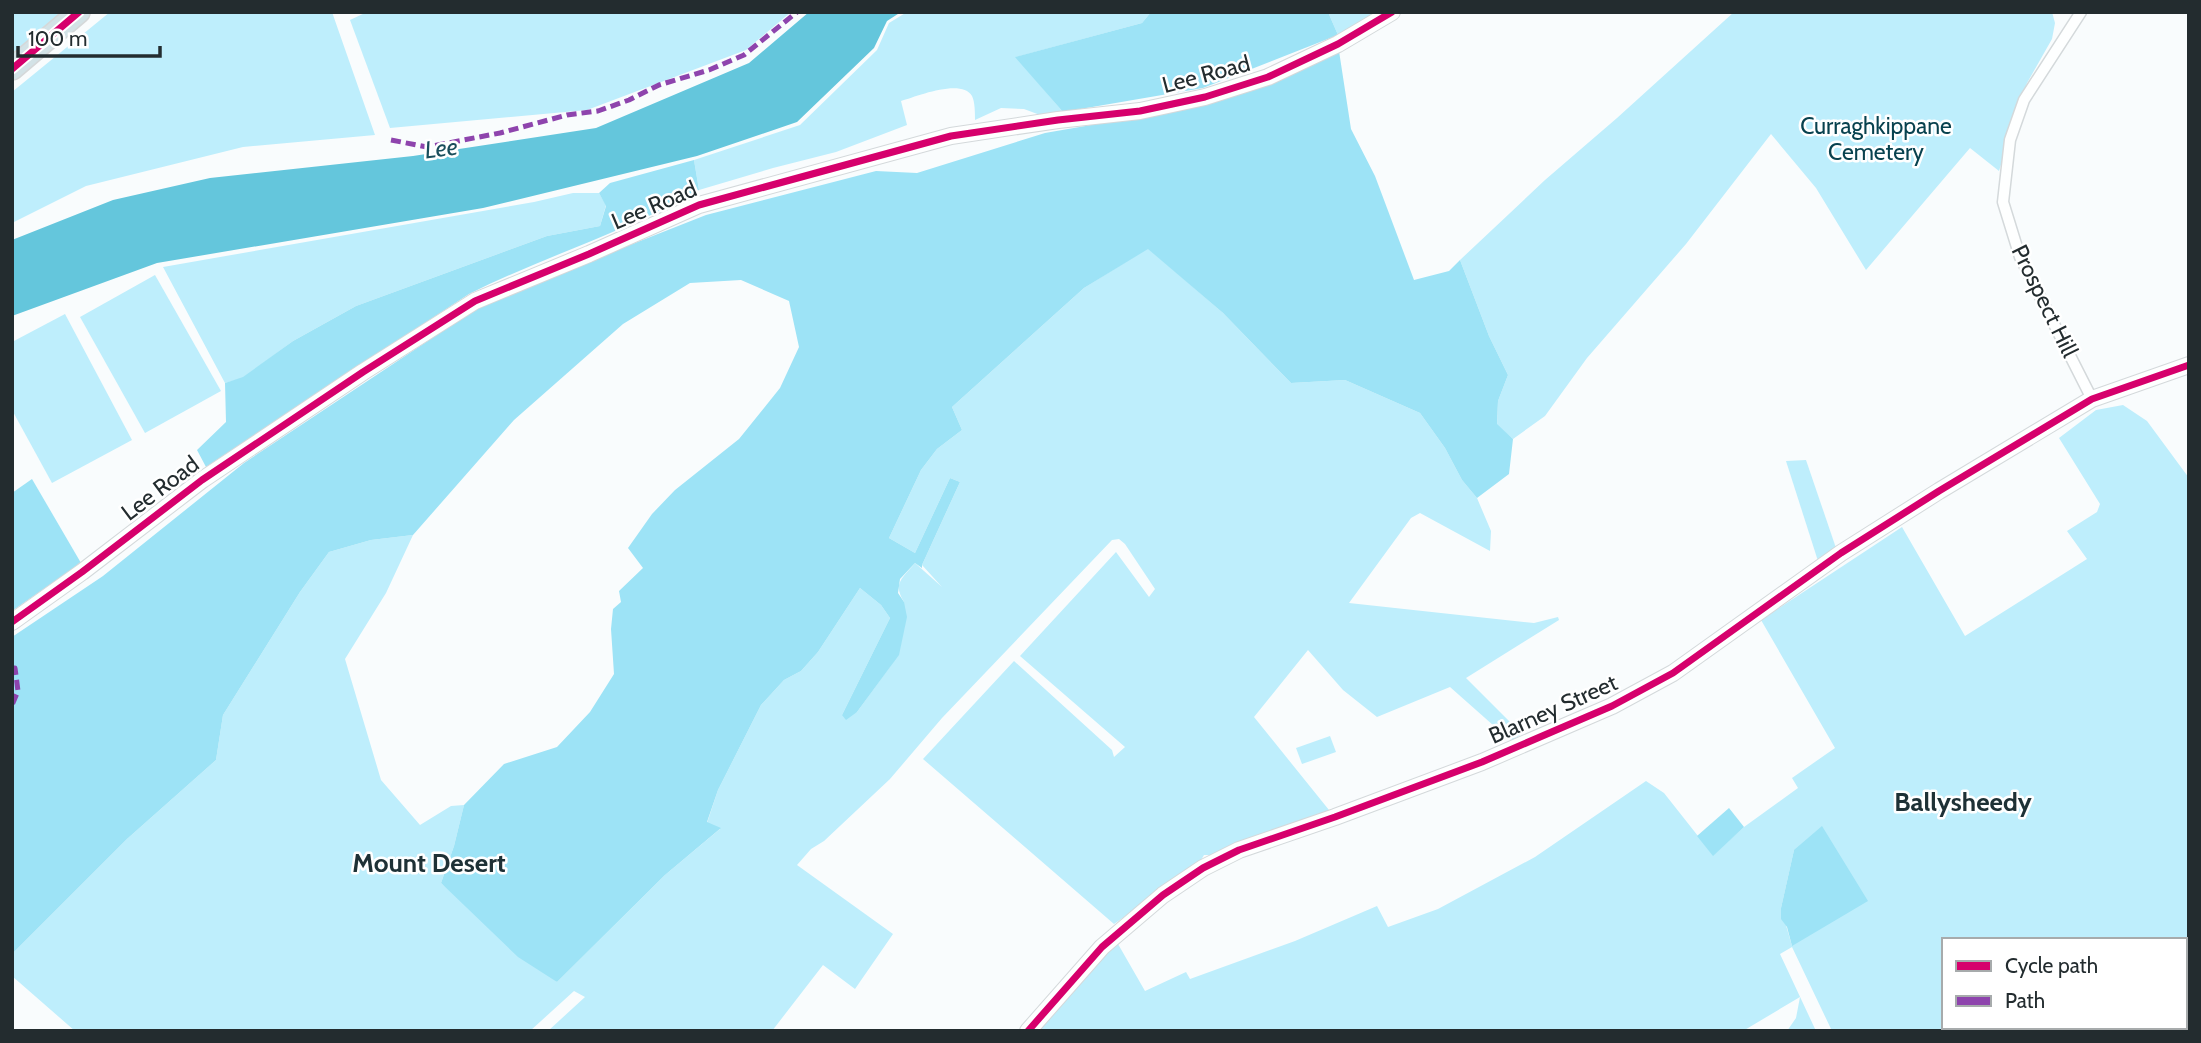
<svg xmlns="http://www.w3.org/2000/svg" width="2201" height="1043" font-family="Cabin,sans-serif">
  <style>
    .green { fill: #beeefc; fill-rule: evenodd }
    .forest { fill: #9de3f6 }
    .water { fill: #64c6dc }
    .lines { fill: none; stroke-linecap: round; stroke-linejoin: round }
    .street-casing { stroke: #d4d9db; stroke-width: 13 }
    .secondary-casing { stroke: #d4d9db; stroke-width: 18 }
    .highway-casing { stroke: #d5d8d9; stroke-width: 24 }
    .street { stroke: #feffff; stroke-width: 10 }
    .secondary { stroke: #feffff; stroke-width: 16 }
    .highway { stroke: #d3e2e6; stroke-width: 21 }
    .quiet { stroke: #8e44ad; stroke-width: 5; stroke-dasharray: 10 5; stroke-linecap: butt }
    .cycleway-casing { stroke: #fff; stroke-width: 11 }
    .cycleway { stroke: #d6006c; stroke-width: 7 }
    .labels { text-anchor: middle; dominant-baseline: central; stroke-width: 5; stroke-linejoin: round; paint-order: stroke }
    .street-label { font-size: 23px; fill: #232c2f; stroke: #fff }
    .park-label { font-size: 23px; fill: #08424f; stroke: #fff }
    .water-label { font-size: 24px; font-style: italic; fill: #194e5c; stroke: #fff }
    .quarter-label { font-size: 26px; font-weight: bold; fill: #1e3136; stroke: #fff }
  </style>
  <rect width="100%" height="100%" fill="#f9fcfd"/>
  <!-- green -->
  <g class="green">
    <path d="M12,12H64L12,56Z"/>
    <path d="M110,12H332L375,135L243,147L86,186L12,223V92Z"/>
    <path d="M367,12H791L746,50L587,110L390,128L350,20Z"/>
    <path d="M907,12H1151L1142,23L1016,57L1063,112L1040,115L1024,109L1001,108L975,120C975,113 975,102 972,96C962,78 917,96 901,101L907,125L836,152L773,168L699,190L694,160L800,125L877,50L889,23Z"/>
    <path d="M1328,12H1377L1338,35Z"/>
    <path d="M1734,12H2052L2055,23L2052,39L2027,83L1999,171L1970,148L1866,270L1816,188L1771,134L1686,244L1587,358L1545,416L1513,439L1497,425L1498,401L1508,375L1489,336L1460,260L1545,180L1617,118Z"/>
    <path d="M573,193H599L606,205L600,226L547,236L356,306L293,341L243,378L225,383L163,267L534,202Z"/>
    <path d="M1148,248L1223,313L1291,383L1345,380L1420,413L1445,448L1462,480L1477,498L1491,531L1490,551L1420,513L1411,518L1349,603L1534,623L1558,617L1559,620L1466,678L1522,734L1511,741L1450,687L1377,717L1343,690L1308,650L1254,717L1329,810L1218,855H1204L1198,865L1114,924L923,759L1014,661L1112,750L1114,757L1125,747L1020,656L1116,552L1149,597L1155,589L1125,544L1119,539L1112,540L942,718L890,779L824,841L811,849L797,865L893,934L855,989L823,965L772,1031H548L585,997L574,991L530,1031H75L12,976V954L127,839L216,760L223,715L300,592L329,552L371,540L413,535L386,593L345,659L381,780L420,825L451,806L464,805L454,846L441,883L557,982L665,875L720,829L707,823L718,790L761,705L784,680L801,671L818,652L860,588L881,605L890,618L842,715L857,712L892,664L904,602C892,583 903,578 915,563L942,587L922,565L960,482L950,478L915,553L889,538L921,470L937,449L962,430L952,407L1084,288Z"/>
    <path d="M155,275L221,391L145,433L80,317Z"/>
    <path d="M65,314L132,440L52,483L12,410V342Z"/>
    <path d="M2123,405L2147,421L2189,478V988L2185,989V940H1944V1027H2125L2120,1031H1832L1792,947L1780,954L1816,1031H1787L1796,1018L1800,997L1743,1031H1035L1115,945L1118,944L1145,991L1186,972L1190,979L1295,941L1377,906L1388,927L1438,909L1535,857L1646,781L1664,793L1713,855L1744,827L1798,788L1792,778L1835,748L1761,620L1902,527L1965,636L2087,559L2067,531L2097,512L2100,504L2059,438L2096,410ZM1794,850L1792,946L1781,908Z"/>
    <path d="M1806,460L1836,548L1818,561L1786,461Z"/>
    <path d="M1330,736L1336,752L1302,764L1296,748Z"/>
  </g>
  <!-- forest -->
  <g class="forest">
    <path d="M1151,12H1328L1338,35L1203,88L1063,112L1015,57L1142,23Z"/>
    <path d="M1339,51L1351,129L1375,176L1414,280L1449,271L1460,260L1489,336L1508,375L1498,401L1497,424L1513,439L1509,474L1477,498L1462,480L1445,448L1420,413L1345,380L1291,383L1223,313L1148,249L1084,288L952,407L962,430L937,449L921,470L889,538L915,553L950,478L960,482L922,565V568L915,563L900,579L898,593L904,602L907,617L899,655L857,712L846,720L842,715L890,618L881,605L860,588L818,652L801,671L784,680L761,705L718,790L707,822L721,828L665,875L557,982L518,957L441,883L454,846L464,805L504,764L557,747L590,712L614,674L611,629L613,609L621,602L619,591L643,568L628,548L652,514L675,490L739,439L780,388L799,347L789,301L741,280L690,283L623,324L514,420L413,535L371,540L329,552L300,592L223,715L216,760L127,839L12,954V637L103,576L244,463L488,301L706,215L876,171L917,173L1045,133L1206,105L1277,82Z"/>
    <path d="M694,160L699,190C626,232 545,256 469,294L206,467L197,450L226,422L225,383L243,377L293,341L356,306L547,236L600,226L606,206L599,193L610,183Z"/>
    <path d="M32,479L81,563L12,611V493Z"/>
    <path d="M1729,808L1744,827L1713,856L1697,836Z"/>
    <path d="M1822,826L1868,901L1792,946L1787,927L1781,919V908L1794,850Z"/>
  </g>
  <!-- water -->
  <path class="water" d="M809,12H901L887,21L874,48L797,122L697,156L483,208L157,263L12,316V240L113,200L210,178L413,156L596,128L749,63Z"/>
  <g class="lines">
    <defs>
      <g id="street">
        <path d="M2081,12L2024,100L2010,140L2003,202L2020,257L2092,399"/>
        <path d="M2185,995L2189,994"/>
        <path d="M2127,1031L2132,1027"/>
      </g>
      <g id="secondary">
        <path d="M12,622L82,572L202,480L363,372L475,301L589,254L699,205L951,136L1058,120L1140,111L1205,97L1268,77L1338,44L1392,12"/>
        <path d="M1028,1031L1102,947L1163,895L1203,868L1239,850L1335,817L1482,762L1612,706L1673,673L1841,553L1939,491L2092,399L2189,365"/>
      </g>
      <path id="highway" d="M12,69L79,12"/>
    </defs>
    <!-- street casing -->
    <use href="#street" class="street-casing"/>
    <!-- secondary casing -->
    <use href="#secondary" class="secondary-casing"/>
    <!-- highway casing -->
    <use href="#highway" class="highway-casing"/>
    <!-- street -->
    <use href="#street" class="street"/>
    <!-- secondary -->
    <use href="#secondary" class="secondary"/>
    <!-- highway -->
    <use href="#highway" class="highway"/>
    <!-- quiet -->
    <g class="quiet">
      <path d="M391,140L427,147L500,133L567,115L598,111L629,100L659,85L709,70L744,55L797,12"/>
      <path d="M12,668H15L18,691L12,705"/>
    </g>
    <defs>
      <g id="cycleway">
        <path d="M12,69L79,12"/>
        <path d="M12,622L82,572L202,480L363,372L475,301L589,254L699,205L951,136L1058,120L1140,111L1205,97L1268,77L1338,44L1392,12"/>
        <path d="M1028,1031L1102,947L1163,895L1203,868L1239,850L1335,817L1482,762L1612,706L1673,673L1841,553L1939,491L2092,399L2189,365"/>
      </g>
    </defs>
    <!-- cycleway casing -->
    <use href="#cycleway" class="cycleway-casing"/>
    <!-- cycleway -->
    <use href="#cycleway" class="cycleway"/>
  </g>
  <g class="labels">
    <!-- street labels -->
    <g class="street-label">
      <text transform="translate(1206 74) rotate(-15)">Lee Road</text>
      <text transform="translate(654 205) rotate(-23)">Lee Road</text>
      <text transform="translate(2045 301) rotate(64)">Prospect Hill</text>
      <text transform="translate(160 488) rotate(-37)">Lee Road</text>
      <text transform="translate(1553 709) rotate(-24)">Blarney Street</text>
    </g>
    <!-- park labels -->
    <g class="park-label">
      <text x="1876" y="126">Curraghkippane<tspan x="1876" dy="26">Cemetery</tspan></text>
    </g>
    <!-- water labels -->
    <g class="water-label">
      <text transform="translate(441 148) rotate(-7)">Lee</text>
    </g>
    <!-- quarter labels -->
    <g class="quarter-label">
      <text x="1963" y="802">Ballysheedy</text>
      <text x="429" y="863">Mount Desert</text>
    </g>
  </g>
  <!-- border -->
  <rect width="2201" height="1043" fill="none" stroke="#232c2f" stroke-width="28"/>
  <!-- legend -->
  <rect x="1942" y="938" width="245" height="91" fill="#ffffff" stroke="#a7abac" stroke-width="2"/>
  <rect x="1956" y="961" width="35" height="10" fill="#d6006c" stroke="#a7abac" stroke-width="2"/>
  <text x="2005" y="973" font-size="21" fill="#232c2f">Cycle path</text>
  <rect x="1956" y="996" width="35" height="10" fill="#8e44ad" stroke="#a7abac" stroke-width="2"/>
  <text x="2005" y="1008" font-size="21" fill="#232c2f">Path</text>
  <!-- scale -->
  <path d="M18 46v10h142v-10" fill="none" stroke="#232c2f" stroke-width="3.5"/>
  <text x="28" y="46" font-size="21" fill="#232c2f" stroke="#ffffff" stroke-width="5" paint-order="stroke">100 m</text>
</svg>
